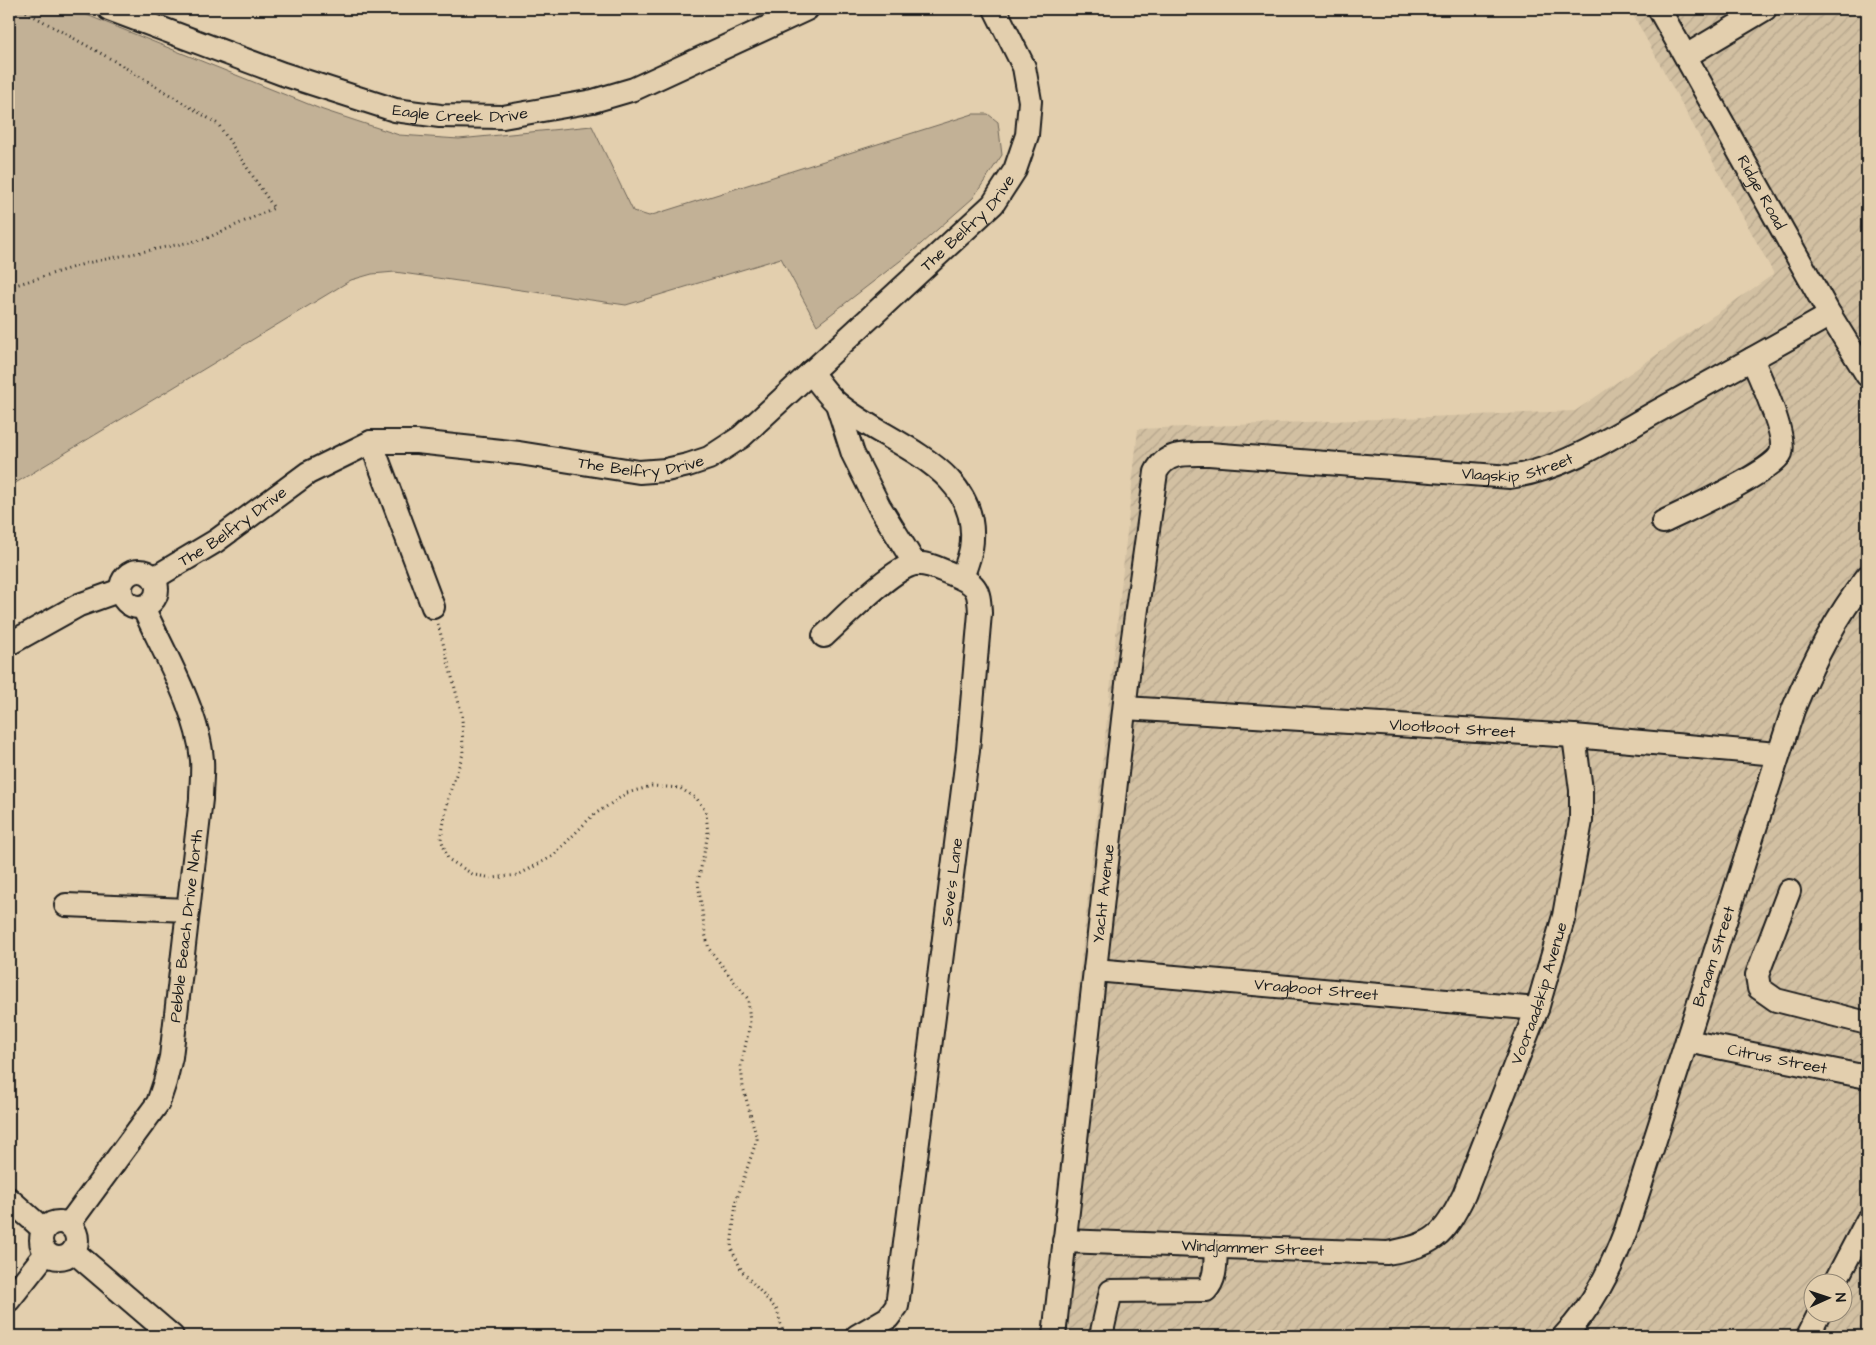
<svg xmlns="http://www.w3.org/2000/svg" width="1876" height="1345" font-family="'Architects Daughter',sans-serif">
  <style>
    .industrial { fill: url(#industrial-furrows); fill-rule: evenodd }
    .green { fill: #c2b196; stroke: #6f6659 }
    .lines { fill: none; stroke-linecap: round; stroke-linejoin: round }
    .minor-casing { stroke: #1c1c1c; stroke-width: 26 }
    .path { stroke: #1c1c1c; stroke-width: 3; stroke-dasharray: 1 4; stroke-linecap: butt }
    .minor { stroke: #e3cfae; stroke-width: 22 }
    .labels { text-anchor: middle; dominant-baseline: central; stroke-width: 5; stroke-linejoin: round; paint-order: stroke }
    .street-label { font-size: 16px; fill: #1c1c1c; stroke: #e3cfae }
  </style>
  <defs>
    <pattern id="industrial-furrows" width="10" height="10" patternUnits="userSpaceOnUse" patternTransform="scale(1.25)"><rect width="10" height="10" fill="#d2c0a2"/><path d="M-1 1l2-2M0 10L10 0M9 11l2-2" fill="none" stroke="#b4a48b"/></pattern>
  </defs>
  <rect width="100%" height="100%" fill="#e3cfae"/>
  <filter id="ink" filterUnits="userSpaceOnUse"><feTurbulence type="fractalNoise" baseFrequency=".02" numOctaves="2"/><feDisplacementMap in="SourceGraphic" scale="10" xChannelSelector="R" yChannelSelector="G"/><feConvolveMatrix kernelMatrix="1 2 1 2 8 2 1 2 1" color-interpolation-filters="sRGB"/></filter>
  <g filter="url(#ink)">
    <!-- industrial -->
    <path class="industrial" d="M1630,9H1867V1336H1041L1138,429L1575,411L1774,274ZM1814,1282H1844V1312H1814Z"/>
    <!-- green -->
    <path class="green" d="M9,9H72L323,110L399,135L459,139L592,126L633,211L649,216L973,114H988L998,122L1002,155L973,198L913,251L817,325L781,258L626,305L395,272L372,274L351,280L9,487Z"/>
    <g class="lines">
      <defs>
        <g id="minor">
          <path id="s1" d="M109,9L283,74L395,110L440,116L503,117L593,101L634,89L807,9"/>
          <path id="s2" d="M1659,9L1830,315L1867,375"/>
          <path d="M1686,56L1765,9"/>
          <path d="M811,372C819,383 828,396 838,404C887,445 984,467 971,549C969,559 965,569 962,578"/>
          <path d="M837,404L853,454L879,506L915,564"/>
          <path d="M371,442L433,607"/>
          <path d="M1663,522C1684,512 1774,471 1781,453C1787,436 1760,377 1752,359"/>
          <circle cx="139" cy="589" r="18"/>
          <path id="s3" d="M154,578L216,541L308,473L371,442H417L519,453L639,472L666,470L688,465L709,458L741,437L993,204L1015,170L1027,135L1030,101L1024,67L995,9"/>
          <path d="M824,636C843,619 892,568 915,564C927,562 941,570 952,574C976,584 979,587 980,613L968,750L897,1306L888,1318L857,1336"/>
          <path d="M9,644L79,605L121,590"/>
          <path id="s4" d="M1125,708L1574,736L1777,754"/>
          <path d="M1789,891L1757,975L1759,988L1776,1000L1867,1023"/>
          <path d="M66,905L188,910"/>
          <path id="s5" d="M1095,970L1537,1009"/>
          <path id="s6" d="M1687,1041L1867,1077"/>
          <path d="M9,1199L44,1230"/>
          <circle cx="59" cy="1240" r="18"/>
          <path id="s7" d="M69,1224L158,1103L165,1082L171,1057L201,799C201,786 203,773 202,760C198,710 164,653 143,607"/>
          <path id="s8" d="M1064,1241L1387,1253C1434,1245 1443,1237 1464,1195L1537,1009L1564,916L1581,821V790L1574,736"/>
          <path d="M73,1251L172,1336"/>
          <path d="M1835,1282L1867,1221"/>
          <path d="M9,1300L46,1253"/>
          <path id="s9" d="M1054,1336L1129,666L1156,472C1167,451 1187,454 1209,454L1510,477C1564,469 1610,438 1656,412C1714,380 1772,348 1830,315"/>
          <path d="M1101,1336L1111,1291L1206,1290C1217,1278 1215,1262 1216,1247"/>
          <path id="s10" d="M1564,1336C1593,1306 1611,1269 1626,1230L1793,710C1813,662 1835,618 1867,577"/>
          <path d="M1808,1336L1820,1312"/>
        </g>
      </defs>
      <!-- minor casing -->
      <use href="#minor" class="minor-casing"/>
      <!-- path -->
      <g class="path">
        <path d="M9,287L87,263L205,239L274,208L218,124L111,59L21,9"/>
        <path d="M438,624L462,715L463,754L448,798L441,839L448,859L474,875L493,878L518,875L553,856L592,816L627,793L652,786L680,788L697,799L706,812L708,834L698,882L705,933L709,949L748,999L750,1024L741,1066L743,1087L757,1139L736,1201L731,1248L742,1271L777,1310L784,1336"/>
      </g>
      <!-- minor -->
      <use href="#minor" class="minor"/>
    </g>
  </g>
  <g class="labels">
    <!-- street labels -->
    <g class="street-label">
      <text stroke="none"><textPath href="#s1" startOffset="369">Eagle Creek Drive</textPath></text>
      <text stroke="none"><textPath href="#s2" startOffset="210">Ridge Road</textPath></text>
      <text stroke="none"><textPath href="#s3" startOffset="949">The Belfry Drive</textPath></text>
      <text stroke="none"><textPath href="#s3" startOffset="529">The Belfry Drive</textPath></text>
      <text stroke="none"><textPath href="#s9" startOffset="1240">Vlagskip Street</textPath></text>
      <text stroke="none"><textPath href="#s3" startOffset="94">The Belfry Drive</textPath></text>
      <text stroke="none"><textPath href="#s4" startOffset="328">Vlootboot Street</textPath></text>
      <text transform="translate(952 882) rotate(-83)">Seve's Lane</text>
      <text stroke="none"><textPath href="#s9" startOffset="445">Yacht Avenue</textPath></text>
      <text stroke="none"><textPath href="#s7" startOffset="330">Pebble Beach Drive North</textPath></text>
      <text stroke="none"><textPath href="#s10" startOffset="411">Braam Street</textPath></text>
      <text stroke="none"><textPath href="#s5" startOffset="222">Vragboot Street</textPath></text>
      <text stroke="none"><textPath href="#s8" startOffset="641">Vooraadskip Avenue</textPath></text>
      <text stroke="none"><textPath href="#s6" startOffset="92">Citrus Street</textPath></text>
      <text stroke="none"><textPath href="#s8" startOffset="189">Windjammer Street</textPath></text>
    </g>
  </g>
  <!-- margin -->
  <rect width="1876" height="1345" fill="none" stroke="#e3cfae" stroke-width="30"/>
  <rect x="15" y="15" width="1846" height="1315" fill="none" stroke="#1c1c1c" stroke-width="2" filter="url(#ink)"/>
  <!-- north arrow -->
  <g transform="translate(1828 1298) rotate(87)"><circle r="24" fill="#e3cfae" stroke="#938774"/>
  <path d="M0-4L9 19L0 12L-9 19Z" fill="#1c1c1c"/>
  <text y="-8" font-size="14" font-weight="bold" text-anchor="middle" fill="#1c1c1c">N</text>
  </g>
</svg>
